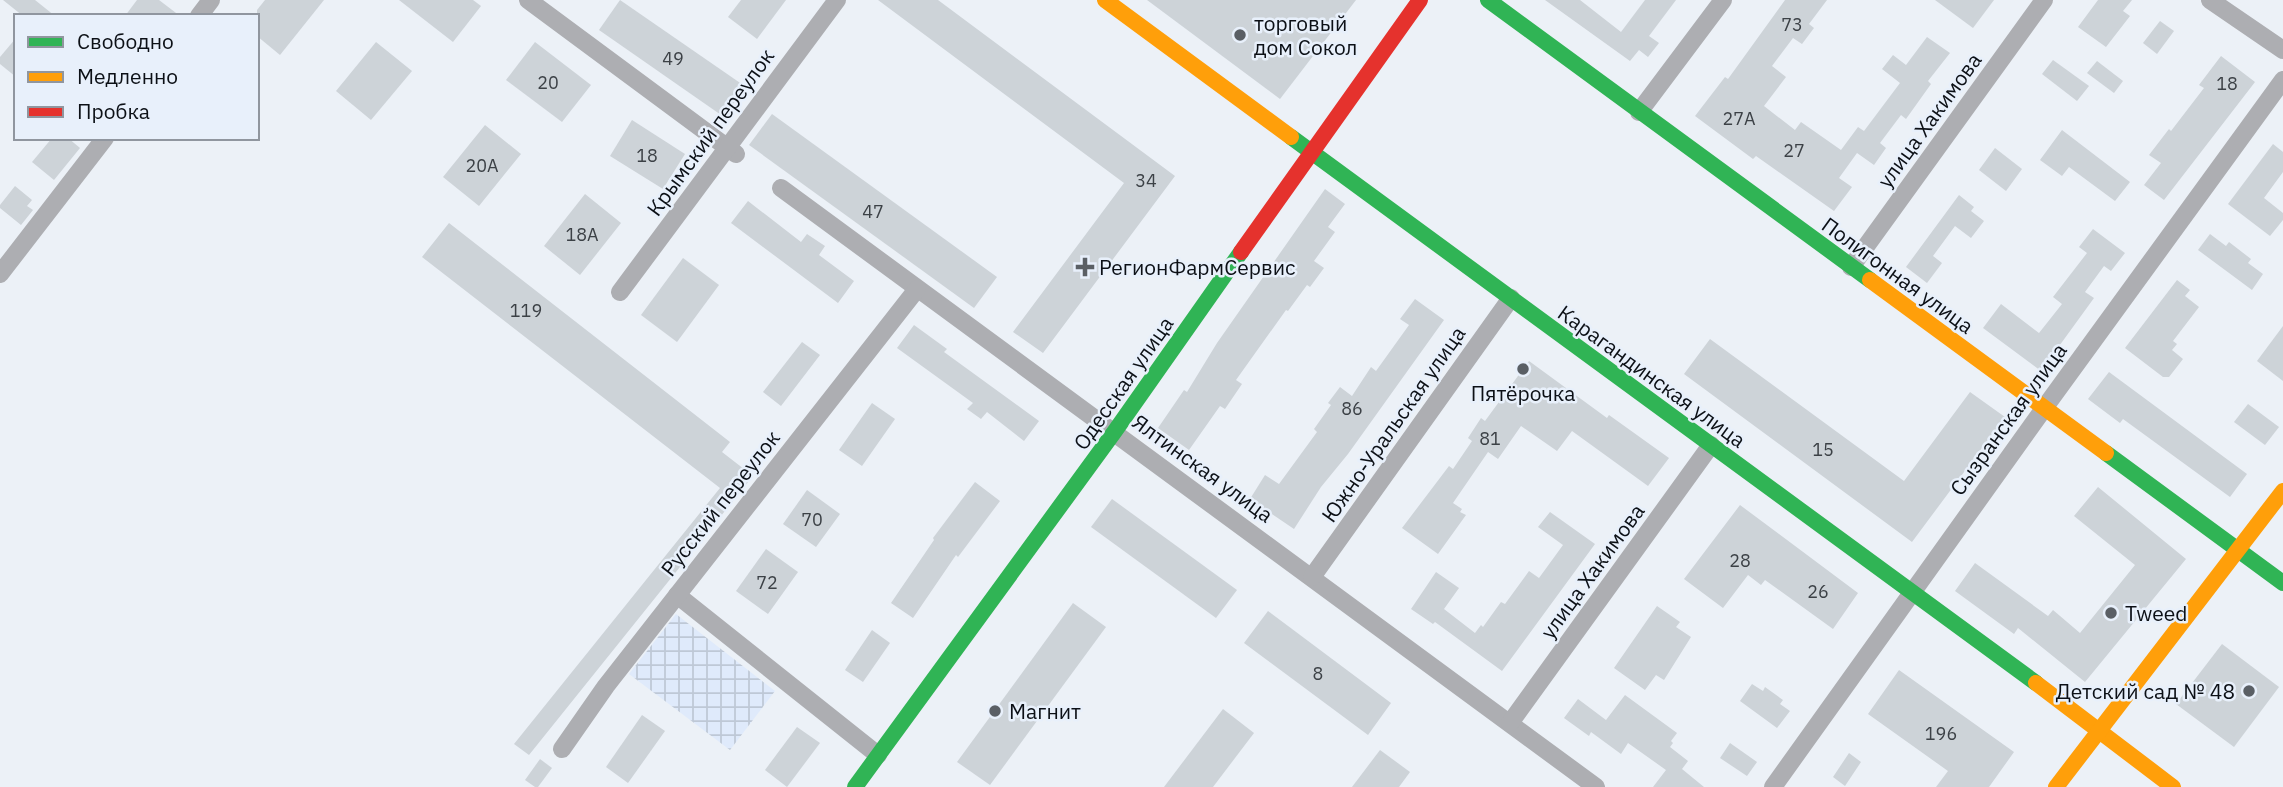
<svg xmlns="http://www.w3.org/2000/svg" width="2283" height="787" font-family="'IBM Plex Sans',sans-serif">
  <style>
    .industrial { fill: url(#industrial-grid) }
    .building { fill: #cdd3d8 }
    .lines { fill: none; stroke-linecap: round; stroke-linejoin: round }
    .street { stroke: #adaeb2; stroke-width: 18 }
    .fast { stroke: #30b455; stroke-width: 16 }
    .slow { stroke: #ff9f0a; stroke-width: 16 }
    .jam { stroke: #e5322d; stroke-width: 16 }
    .poi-dot { fill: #5a5f65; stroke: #e8f0fb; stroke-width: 2.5 }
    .labels { text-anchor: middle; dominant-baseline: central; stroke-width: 5; stroke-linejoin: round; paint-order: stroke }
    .number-label { font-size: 18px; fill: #3c4146 }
    .poi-label { font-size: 21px; fill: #0c1016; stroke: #e8f0fb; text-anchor: start }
    .street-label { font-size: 21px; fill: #0c1016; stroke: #e8f0fb }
  </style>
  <defs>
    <pattern id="industrial-grid" width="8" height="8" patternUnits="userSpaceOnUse" patternTransform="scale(1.75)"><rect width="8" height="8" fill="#dfeafb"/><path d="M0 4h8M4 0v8" fill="none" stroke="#bec8d6"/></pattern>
  </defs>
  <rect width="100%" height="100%" fill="#ecf1f7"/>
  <!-- industrial -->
  <path class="industrial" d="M676,614L775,691L730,750L629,674Z"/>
  <!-- building -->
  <g class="building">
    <path d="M3,0H35L55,16H23Z"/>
    <path d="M137,0H159L180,16H125Z"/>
    <path d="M265,0H324L280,55L257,36V10Z"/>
    <path d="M399,0H473L481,6L453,42Z"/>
    <path d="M620,0L746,87L724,117L599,30Z"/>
    <path d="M741,0H786L757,39L728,17Z"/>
    <path d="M878,0H938L1175,176L1043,353L1013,332L1124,183Z"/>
    <path d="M1147,0H1356L1280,99Z"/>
    <path d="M1545,0H1580L1621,32L1645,0H1676L1649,36L1659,43L1648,57L1639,50L1630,61Z"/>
    <path d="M1785,0H1827L1809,24L1814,28L1802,44L1793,38L1772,66L1786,77L1764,106L1795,130L1801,122L1841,150L1858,127L1864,131L1900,83L1882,69L1893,55L1906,65L1927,37L1950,53L1928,81L1931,84L1906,119L1901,115L1880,143L1886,148L1874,165L1857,153L1839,178L1852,187L1834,211L1756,156L1753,159L1695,116L1725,77L1728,79Z"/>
    <path d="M1935,0H1994L1973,28Z"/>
    <path d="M2098,0H2132L2123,11L2130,16L2106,47L2078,27Z"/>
    <path d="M2160,21L2174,31L2157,54L2143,43Z"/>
    <path d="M16,38V77L0,64V57Z"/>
    <path d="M376,42L412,71L371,120L336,91Z"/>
    <path d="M535,42L591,85L562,122L506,80Z"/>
    <path d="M2221,56L2255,82L2164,200L2144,185L2161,163L2149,155L2169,129L2171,131L2204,88L2199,85Z"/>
    <path d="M2053,60L2089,86L2077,101L2042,74Z"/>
    <path d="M2097,61L2123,81L2114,93L2087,73Z"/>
    <path d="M772,114L997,277L974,308L749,145Z"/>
    <path d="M632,120L685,154L663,189L610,156Z"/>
    <path d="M485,125L521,154L479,206L443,177Z"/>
    <path d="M2062,130L2130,182L2115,201L2069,167L2062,176L2040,160Z"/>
    <path d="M52,138H68L80,148L54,180L32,162Z"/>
    <path d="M2273,144L2283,152V172L2264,198L2283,213V220L2270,236L2228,204Z"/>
    <path d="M1995,148L2022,169L2006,191L1979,170Z"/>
    <path d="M15,186L32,200L27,206L33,210L21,225L0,208V205Z"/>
    <path d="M1325,189L1345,204L1328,227L1335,232L1314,261L1324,268L1310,287L1307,285L1288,311L1286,310L1236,380L1242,384L1225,409L1220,406L1189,450L1158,428L1184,390L1187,392L1217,343Z"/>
    <path d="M585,194L621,223L580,275L544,246Z"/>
    <path d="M1959,195L1974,207L1971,211L1984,221L1971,238L1955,226L1933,256L1942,263L1927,283L1906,267Z"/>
    <path d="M748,201L801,242L807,234L825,246L819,255L854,281L838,303L731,223Z"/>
    <path d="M449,223L730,442L722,452L753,476L529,755L514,744L720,488L422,257Z"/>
    <path d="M2093,229L2125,253L2111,271L2104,266L2085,292L2094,298L2041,371L1983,328L2001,304L2039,333L2062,304L2053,297L2087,253L2079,247Z"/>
    <path d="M2210,234L2226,246L2229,242L2251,259L2248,263L2263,274L2252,290L2198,250Z"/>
    <path d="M683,258L719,285L677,342L641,315Z"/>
    <path d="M2177,280L2190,290L2185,296L2199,307L2173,341L2177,344L2172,350L2183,359L2169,377H2163L2125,348Z"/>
    <path d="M1415,299L1444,320L1348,454L1321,487L1294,529L1250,499L1265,475L1279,484L1317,432L1314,429L1331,405L1328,403L1340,387L1352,396L1371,367L1376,371L1409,325L1400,319Z"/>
    <path d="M914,325L947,349L944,352L1039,421L1024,441L987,412L981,419L967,409L973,403L897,348Z"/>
    <path d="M2283,326V381L2257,361Z"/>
    <path d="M1710,339L1904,481L1970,392L2005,417L1912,542L1684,374Z"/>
    <path d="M802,342L820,355L781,406L763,392Z"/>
    <path d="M1529,361L1607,418L1609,415L1669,458L1648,486L1572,431L1557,451L1521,426L1498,459L1488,452L1453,503L1462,509L1460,512L1466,515L1438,554L1402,528L1449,466L1453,469L1472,441L1468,438L1481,418L1485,421Z"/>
    <path d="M2109,372L2247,474L2230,497L2123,419L2120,423L2088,399Z"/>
    <path d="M872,403L895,419L862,466L839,450Z"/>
    <path d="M2248,404L2279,427L2265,445L2234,422Z"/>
    <path d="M975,482L1000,501L958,557L956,555L913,618L891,603L934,540L933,538Z"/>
    <path d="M2098,487L2186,559L2085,682L2018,628L2014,634L1955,591L1975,563L2048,616L2053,610L2080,633L2135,565L2074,516Z"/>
    <path d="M807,490L840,514L816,547L783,524Z"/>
    <path d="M1112,499L1237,590L1216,618L1091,527Z"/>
    <path d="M1740,505L1858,593L1833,629L1765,580L1761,585L1748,575L1723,608L1684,579Z"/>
    <path d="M1550,512L1595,544L1502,671L1435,622L1433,624L1411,609L1436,572L1459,588L1444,609L1475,633L1481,625L1483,627L1501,602L1505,604L1529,571L1539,578L1563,545L1538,527Z"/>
    <path d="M766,549L798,572L768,614L736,591Z"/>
    <path d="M1073,603L1106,627L990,785L957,762Z"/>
    <path d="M1657,606L1680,622L1676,627L1691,637L1664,680L1656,675L1645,690L1614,668Z"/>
    <path d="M1268,611L1391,703L1368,735L1244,643Z"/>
    <path d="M872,630L890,643L863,682L845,670Z"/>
    <path d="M2222,644L2279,687L2234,747L2176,704Z"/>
    <path d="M1899,670L2014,752L1989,787H1936L1948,771L1868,714Z"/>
    <path d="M1752,684L1763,691L1765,687L1783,700L1780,704L1790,711L1777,728L1740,701Z"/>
    <path d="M1625,695L1677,733L1671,741L1673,743L1670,747L1688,761L1682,769L1704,787H1653L1666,770L1628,743L1621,754L1591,732L1589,736L1564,718L1578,699L1606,720Z"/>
    <path d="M1223,709L1254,733L1213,787H1164Z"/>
    <path d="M642,715L665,731L628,783L606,767Z"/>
    <path d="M797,727L820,743L787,787L765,770Z"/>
    <path d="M1730,743L1757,762L1747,776L1720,758Z"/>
    <path d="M1380,750L1410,772L1399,787H1352Z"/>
    <path d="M1849,753L1861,762L1845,786L1833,777Z"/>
    <path d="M540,759L552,768L538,787H535L525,780Z"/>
  </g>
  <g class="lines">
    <!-- street -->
    <g class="street">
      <path d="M528,0L736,154"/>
      <path d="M2210,0L2283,50"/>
      <path d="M199,16L211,0"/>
      <path d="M1639,112L1723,0"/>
      <path d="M781,188L1596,787"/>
      <path d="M1851,267L2044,0"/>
      <path d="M0,274L105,138"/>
      <path d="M620,292L837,0"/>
      <path d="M1312,577L1511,298"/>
      <path d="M677,595L878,755"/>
      <path d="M1510,723L1711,445"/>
      <path d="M562,749L606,686L917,289"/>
      <path d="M1773,787L2045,407L2283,80"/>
    </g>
    <!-- fast -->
    <g class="fast">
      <path d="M1488,0L1870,280"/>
      <path d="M1291,137L2036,683"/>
      <path d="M2106,453L2283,583"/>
      <path d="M855,787L1115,431L1241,252"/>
    </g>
    <!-- slow -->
    <g class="slow">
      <path d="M1105,0L1291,137"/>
      <path d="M1870,280L2106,453"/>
      <path d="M2036,683L2173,787"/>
      <path d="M2056,787L2283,491"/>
    </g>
    <!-- jam -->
    <path class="jam" d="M1241,252L1420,0"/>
  </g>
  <!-- markers -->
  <g class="poi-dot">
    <circle cx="1240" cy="35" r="7"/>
    <path d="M1081.5 256.5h7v7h7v7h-7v7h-7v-7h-7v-7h7z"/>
    <circle cx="1523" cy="369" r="7"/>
    <circle cx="2111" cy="613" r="7"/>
    <circle cx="2249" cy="691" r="7"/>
    <circle cx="995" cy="711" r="7"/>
  </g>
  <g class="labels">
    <!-- number labels -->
    <g class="number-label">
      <text x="1792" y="24">73</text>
      <text x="673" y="58">49</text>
      <text x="548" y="82">20</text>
      <text x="2227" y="83">18</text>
      <text x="1739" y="118">27А</text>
      <text x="1794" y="150">27</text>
      <text x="647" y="155">18</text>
      <text x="482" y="165">20А</text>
      <text x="1146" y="180">34</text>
      <text x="873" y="211">47</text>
      <text x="582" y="234">18А</text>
      <text x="526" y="310">119</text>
      <text x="1352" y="408">86</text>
      <text x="1490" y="438">81</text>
      <text x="1823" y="449">15</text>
      <text x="812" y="519">70</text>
      <text x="1740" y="560">28</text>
      <text x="767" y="582">72</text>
      <text x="1818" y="591">26</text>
      <text x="1318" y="673">8</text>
      <text x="1941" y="733">196</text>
    </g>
    <!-- poi labels -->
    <g class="poi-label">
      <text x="1254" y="23">торговый<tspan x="1254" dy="24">дом Сокол</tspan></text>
      <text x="1099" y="267">РегионФармСервис</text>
      <text x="1523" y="393" text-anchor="middle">Пятёрочка</text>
      <text x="2125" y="613">Tweed</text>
      <text x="2235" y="691" text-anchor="end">Детский сад № 48</text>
      <text x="1009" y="711">Магнит</text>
    </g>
    <!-- street labels -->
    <g class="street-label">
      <text transform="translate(1929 120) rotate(-54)">улица Хакимова</text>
      <text transform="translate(710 132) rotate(-54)">Крымский переулок</text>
      <text transform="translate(1898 275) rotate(36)">Полигонная улица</text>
      <text transform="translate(1652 376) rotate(36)">Карагандинская улица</text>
      <text transform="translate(1123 383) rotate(-55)">Одесская улица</text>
      <text transform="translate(2008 419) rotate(-54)">Сызранская улица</text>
      <text transform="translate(1393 424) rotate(-55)">Южно-Уральская улица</text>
      <text transform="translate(1203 468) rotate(36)">Ялтинская улица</text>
      <text transform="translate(720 503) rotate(-52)">Русский переулок</text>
      <text transform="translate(1592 571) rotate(-54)">улица Хакимова</text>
    </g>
  </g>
  <!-- legend -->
  <rect x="14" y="14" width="245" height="126" fill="#e8f0fb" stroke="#90969f" stroke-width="2"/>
  <rect x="28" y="37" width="35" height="10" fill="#30b455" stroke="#90969f" stroke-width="2"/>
  <text x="77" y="49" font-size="21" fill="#0c1016">Свободно</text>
  <rect x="28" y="72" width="35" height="10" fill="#ff9f0a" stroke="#90969f" stroke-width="2"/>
  <text x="77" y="84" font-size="21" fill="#0c1016">Медленно</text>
  <rect x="28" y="107" width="35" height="10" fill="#e5322d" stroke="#90969f" stroke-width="2"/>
  <text x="77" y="119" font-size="21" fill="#0c1016">Пробка</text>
</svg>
